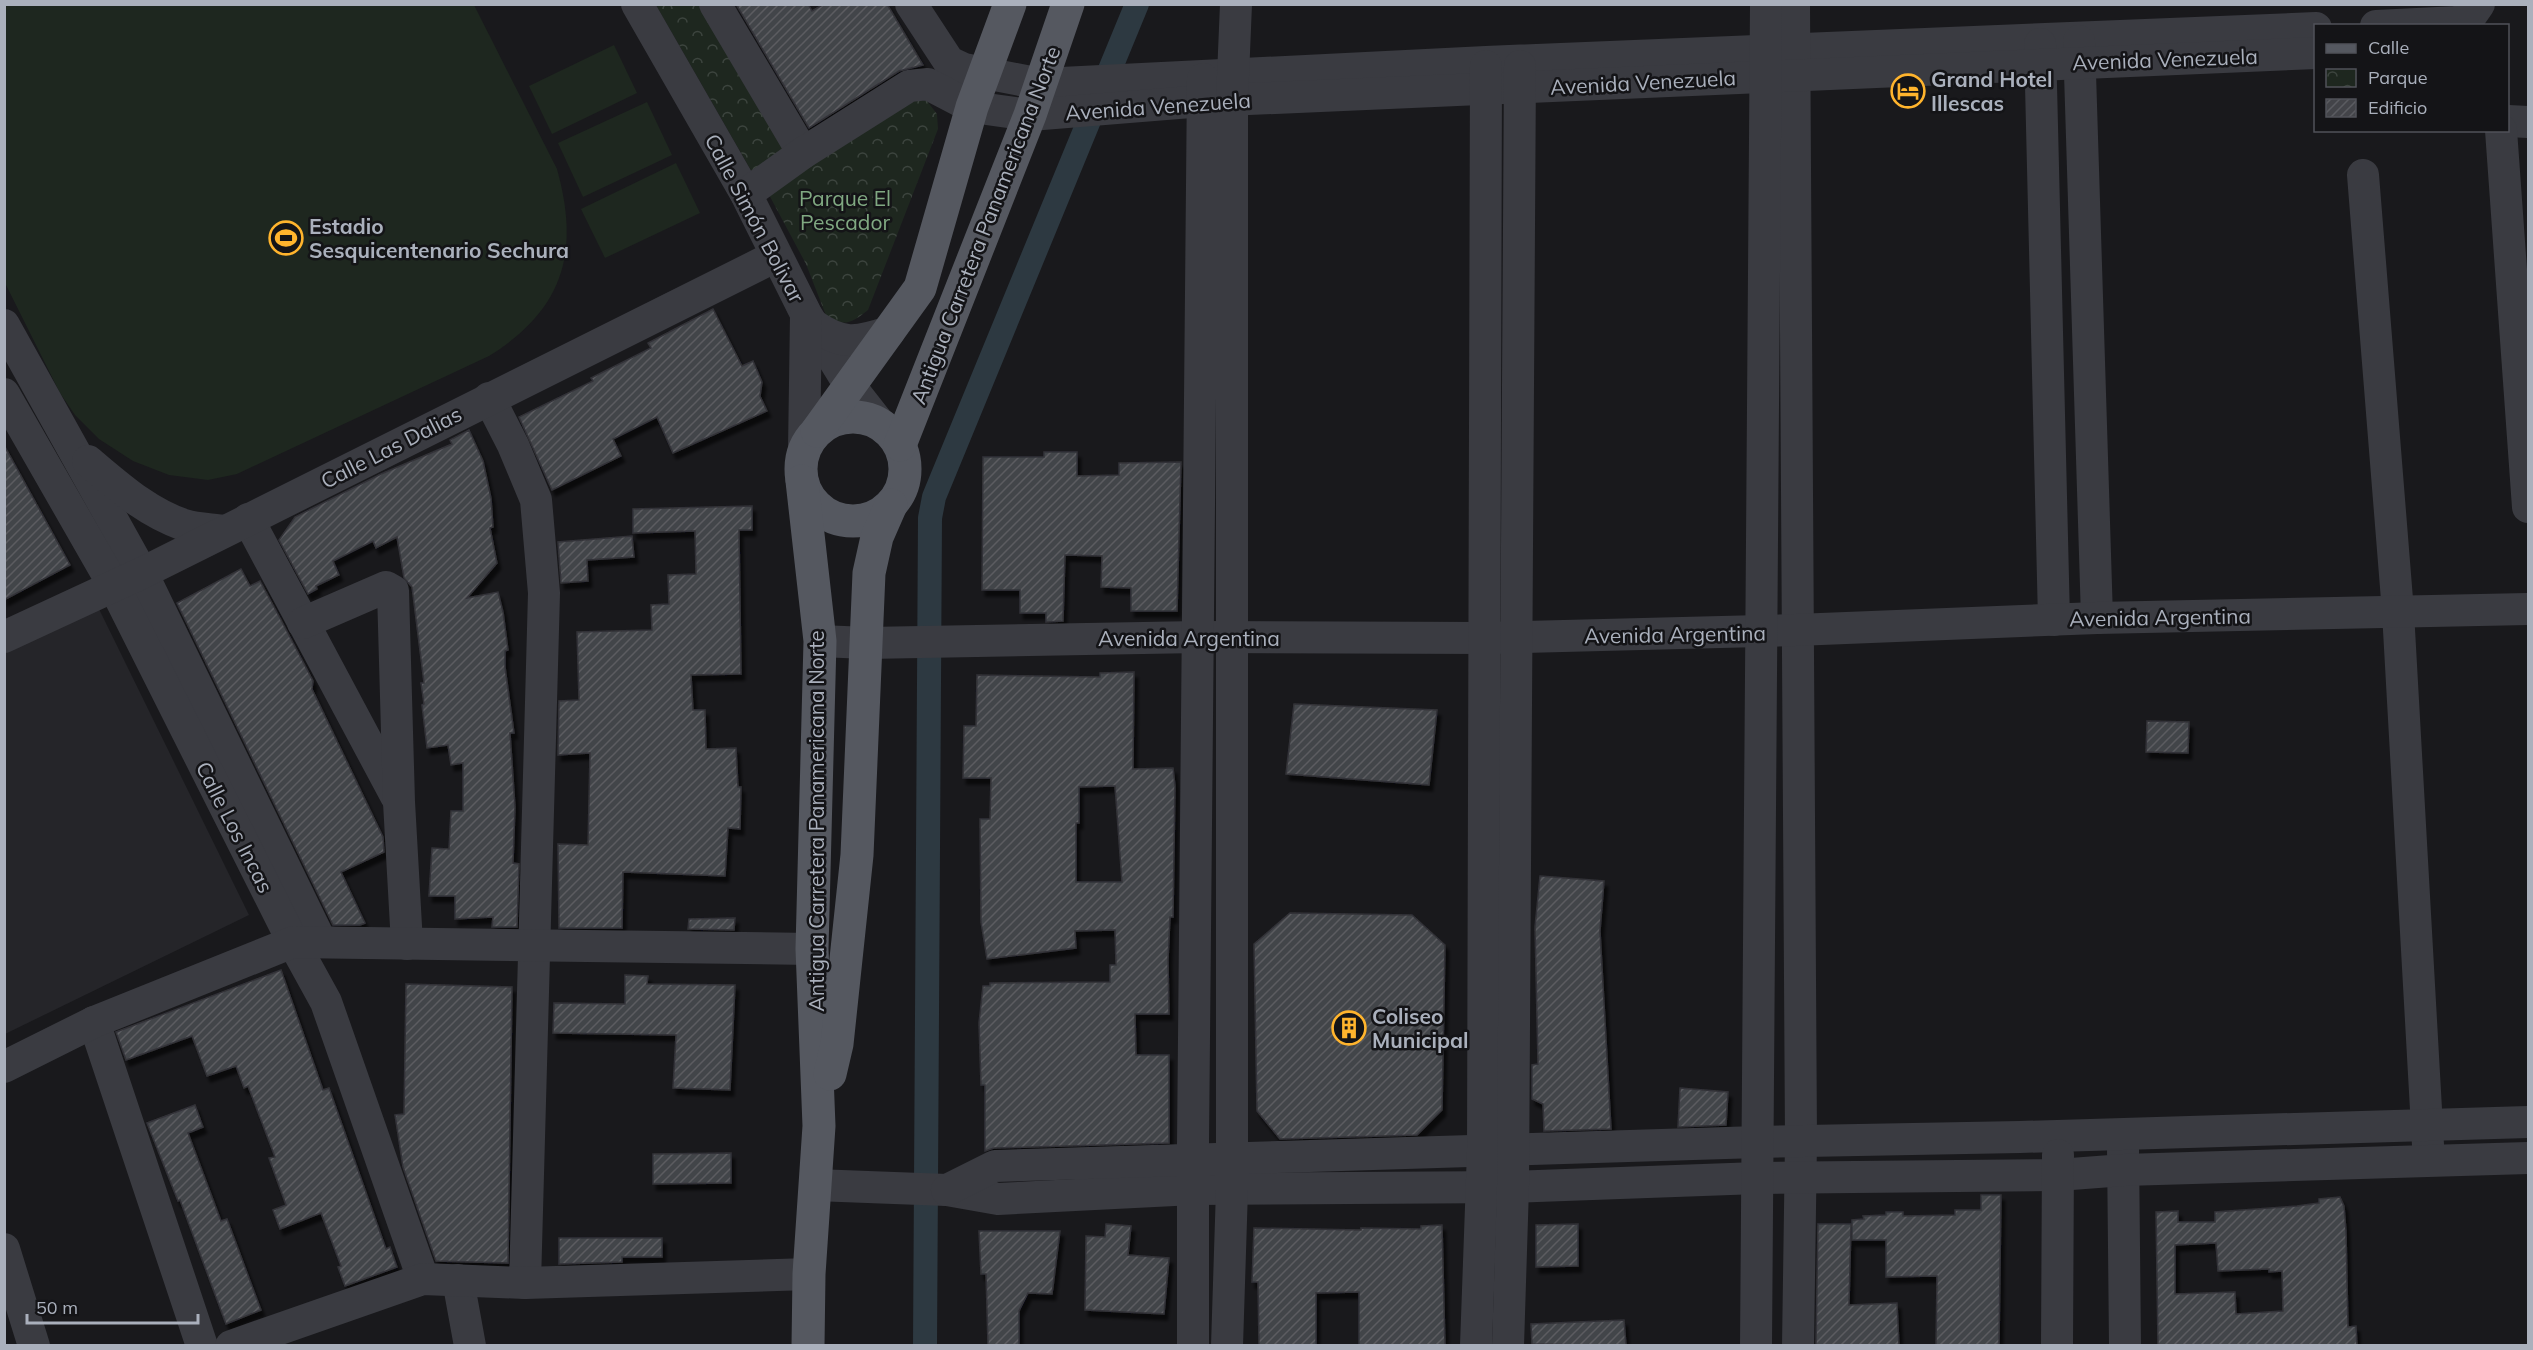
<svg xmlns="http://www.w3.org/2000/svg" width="2533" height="1350" font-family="Mulish,sans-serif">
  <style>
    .built { fill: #252529 }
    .park { fill: url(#park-crowns) }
    .garden { fill: #1e271f }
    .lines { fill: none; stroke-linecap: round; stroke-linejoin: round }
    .canal { stroke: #2d3941; stroke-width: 24 }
    .building { fill: url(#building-hatch); stroke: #333338; stroke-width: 1.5; fill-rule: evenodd; filter: url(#shadow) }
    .minor { stroke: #3a3b41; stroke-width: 32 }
    .major { stroke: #555860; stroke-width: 33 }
    .labels { text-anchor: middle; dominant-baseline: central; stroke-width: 5; stroke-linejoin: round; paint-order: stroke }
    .street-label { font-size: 21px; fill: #aab0bc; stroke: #141417 }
    .poi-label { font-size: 21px; font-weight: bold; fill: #aab0bc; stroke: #141417; text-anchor: start }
    .park-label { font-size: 21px; fill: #80a982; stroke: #141417 }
  </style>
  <defs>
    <pattern id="park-crowns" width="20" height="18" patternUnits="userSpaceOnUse" patternTransform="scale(1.5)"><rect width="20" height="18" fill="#1e271f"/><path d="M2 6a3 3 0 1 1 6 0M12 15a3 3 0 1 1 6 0" fill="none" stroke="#3c443e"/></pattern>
    <pattern id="building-hatch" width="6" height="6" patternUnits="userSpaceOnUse" patternTransform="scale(1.5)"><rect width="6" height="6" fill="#434449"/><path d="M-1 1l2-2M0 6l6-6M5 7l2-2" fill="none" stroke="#5b5c61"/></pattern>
    <filter id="shadow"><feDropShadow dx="3.5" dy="6" stdDeviation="1.5" flood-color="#0009"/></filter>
  </defs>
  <rect width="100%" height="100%" fill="#19191c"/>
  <!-- built -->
  <path class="built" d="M98,607L249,915L5,1034V653Z"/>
  <!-- park -->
  <g class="park">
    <path d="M656,5H707L794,147L752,172Z"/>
    <path d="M912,99L927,101L937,114L938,129L868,310C853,322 845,327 827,318L806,264L767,191Z"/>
  </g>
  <!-- garden -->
  <g class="garden">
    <path d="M5,5H474L557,169C580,252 564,309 489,356L237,474L208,480L169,475L133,461L99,439L75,415L60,393L5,283Z"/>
    <path d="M614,45L637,93L552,134L529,86Z"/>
    <path d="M647,102L672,155L583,197L558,143Z"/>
    <path d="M676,163L700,213L605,258L581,209Z"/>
  </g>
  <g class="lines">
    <!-- canal -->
    <path class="canal" d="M925,1346L930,518L934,497L1137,4"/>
  </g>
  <!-- building -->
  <g class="building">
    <path d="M736,4H808L812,11L824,4H887L923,65L899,71L809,128Z"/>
    <path d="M713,309L742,366L753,361L762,382L760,396L767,411L673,453L657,417L613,439L621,456L552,490L519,417L593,381L591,378L651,348L648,343Z"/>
    <path d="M469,430L483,461L491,498L493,527L490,528L497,563L467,598L498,592L503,612L508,650L505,651V667L514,733H510L515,807L513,863L519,864L517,927H492L493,917L455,919V896H429L432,848L449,849L451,811H463V763L451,765L448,745L427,748L422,705L424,704L421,683H424L412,587L404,578L397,537L376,548L373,541L333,561L339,575L316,586L317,589L308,594L279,540L295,517L381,474L452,444L450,440Z"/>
    <path d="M4,445L70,565L4,600Z"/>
    <path d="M1044,452H1077V476L1119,475V463L1181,462L1177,611H1131V588L1101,587L1102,556L1065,555L1063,621L1046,622V613H1020V590H982L983,457H1044Z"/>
    <path d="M752,506V530H739L741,674L691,675L693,710H705L706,749L736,748L738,787H741L740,829L728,828L725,876L623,872L622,928H559L558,844L588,845L590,753L558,755L559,701L579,700L577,632L652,630L651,605L669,604L668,575L696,574L695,531L633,533V509Z"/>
    <path d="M632,536L634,557L587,560L588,581L561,583L558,542Z"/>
    <path d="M241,569L250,586L260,581L280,618L313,681L312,689L383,837L384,852L341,872L365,923L360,925H333L177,603Z"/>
    <path d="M1134,672L1133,769L1173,768L1175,786L1173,917H1170L1168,960L1169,1014H1135L1136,1055H1169V1143L994,1148L985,1151V1085H981L979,1023L983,986H990V983L1110,982V965H1116L1115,930L1075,931L1076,948L987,959L981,922L980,819H990L991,778H963L964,726H976L977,675L1100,677V673ZM1115,786L1122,882H1076V823H1079V787Z"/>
    <path d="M1294,704L1437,710L1429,785L1286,774Z"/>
    <path d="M2147,721L2189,722L2188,753L2146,752Z"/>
    <path d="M1540,876L1604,881L1600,931L1611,1129L1544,1131L1543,1104L1532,1099V1065L1538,1064L1535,927Z"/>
    <path d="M1290,913L1412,915L1445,945L1442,1110L1417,1135L1280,1139L1257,1111L1254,944Z"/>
    <path d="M735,918L734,930L688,929L689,919Z"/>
    <path d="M281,970L323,1090L329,1088L386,1249L390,1247L397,1267L345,1286L338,1267L341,1266L321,1213L280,1229L273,1210L286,1205L269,1158L275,1157L248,1086L244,1088L236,1066L207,1076L192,1036L126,1060L116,1032Z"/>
    <path d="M625,975L648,976L647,984L735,985L730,1090L673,1088L676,1035L553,1033L554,1003L625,1004Z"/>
    <path d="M406,984L512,987L508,1263L436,1261L403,1167L395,1115L404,1114Z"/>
    <path d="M1680,1088L1728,1092L1726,1125L1678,1127Z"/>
    <path d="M195,1105L203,1127L188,1133L221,1221L227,1219L261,1310L226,1324L180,1200L178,1201L147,1123Z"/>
    <path d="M731,1153V1183L653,1184V1154Z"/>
    <path d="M1981,1195H2001L1999,1346H1936L1937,1276L1886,1277V1240H1852V1220L1864,1219L1863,1216L1886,1215V1212H1903V1216L1955,1215V1210H1981Z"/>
    <path d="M2340,1197L2344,1206L2346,1231L2348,1327L2356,1326L2357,1346H2158L2156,1212L2178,1211V1222H2215V1212L2297,1206L2319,1203V1199ZM2216,1243L2218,1271L2269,1269V1272L2282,1271L2283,1311L2236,1314L2235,1292L2175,1294V1245Z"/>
    <path d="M1106,1224L1131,1226L1128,1255L1169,1258L1164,1314L1085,1310L1086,1236L1105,1237Z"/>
    <path d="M1578,1224V1266L1536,1267V1225Z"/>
    <path d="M1818,1224H1851L1849,1305L1897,1303L1899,1346H1816Z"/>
    <path d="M1442,1225L1445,1346H1359V1292L1316,1293V1346H1259L1258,1282H1252L1254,1228L1361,1230V1228L1421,1229V1226Z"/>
    <path d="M979,1231H1060L1052,1294L1028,1293L1019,1311V1346H988L986,1274H981Z"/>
    <path d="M559,1238H662V1257H622V1262L559,1264Z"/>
    <path d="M1624,1320L1626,1346L1532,1344L1531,1324Z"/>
  </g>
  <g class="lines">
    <!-- minor -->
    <g class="minor">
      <path d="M637,4L746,194L806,314L850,386L879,423"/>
      <path d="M715,4L803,153"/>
      <path d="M911,4L949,62L964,69L1041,84L1486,62L2316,28"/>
      <path d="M1794,4L1801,1141L1798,1346"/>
      <path d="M2376,26L2458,22L2472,14L2479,4"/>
      <path d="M2079,41L2097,618"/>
      <path d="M2040,44L2054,620"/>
      <path d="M2508,121L2528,122"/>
      <path d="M2501,130L2528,507"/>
      <path d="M2363,175L2398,612L2428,1145"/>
      <path d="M746,194L803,153L909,86L928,84L972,107L1030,115L1203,101L2316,53"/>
      <path d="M4,325L142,573L321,942"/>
      <path d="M813,325C842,345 856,343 889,332"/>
      <path d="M4,394L114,586L293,942L326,1002L423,1279"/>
      <path d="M489,398L513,445L536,500L544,593L525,1283"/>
      <path d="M804,450L806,315"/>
      <path d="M88,461C118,486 146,512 184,525C196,529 212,529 225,531"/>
      <path d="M248,519L396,796"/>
      <path d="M303,623L386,587L393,591L399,802L407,944"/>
      <path d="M4,637L142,573L776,256"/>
      <path d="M820,641L867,643L1199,637L1486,638L1796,630L2097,618L2528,609"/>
      <path d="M94,1022L202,1346"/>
      <path d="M4,1067L94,1022L293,942L812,949"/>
      <path d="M2123,1148L2125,1346"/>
      <path d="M815,1185L947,1190L998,1199L1194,1189L1513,1187L1758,1178L2058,1175L2124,1170L2528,1158"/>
      <path d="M947,1190L995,1166L1758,1142L2020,1137L2528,1122"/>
      <path d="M4,1249L34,1346"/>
      <path d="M458,1280L470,1346"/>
      <path d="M231,1346L423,1279L525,1283L809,1274"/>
      <path d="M1193,1346V1145L1203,79"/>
      <path d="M1227,1346L1232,1189V100L1236,4"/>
      <path d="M1476,1346L1483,1151L1486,66"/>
      <path d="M1508,1346L1513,1187L1520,66"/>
      <path d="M1756,1346L1766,4"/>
      <path d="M2057,1346L2058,1155"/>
    </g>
    <!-- major -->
    <g class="major">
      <circle cx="853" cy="469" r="52"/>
      <path d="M817,431L920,288L972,107L1010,4"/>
      <path d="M900,445L1030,115L1068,4"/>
      <path d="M802,481L820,641L812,949L819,1126L809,1274L808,1346"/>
      <path d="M830,1074L837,1044L857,855L869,573L877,537L891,505"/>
    </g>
  </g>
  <!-- icons -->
  <defs>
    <symbol id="hotel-ring" viewBox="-11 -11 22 22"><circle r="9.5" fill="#141417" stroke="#ffb42d" stroke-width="1.5"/><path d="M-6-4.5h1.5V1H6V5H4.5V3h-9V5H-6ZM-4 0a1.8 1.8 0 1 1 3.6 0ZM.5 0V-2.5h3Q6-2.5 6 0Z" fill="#ffb42d"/></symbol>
    <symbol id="stadium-ring" viewBox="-11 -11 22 22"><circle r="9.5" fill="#141417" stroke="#ffb42d" stroke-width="1.5"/><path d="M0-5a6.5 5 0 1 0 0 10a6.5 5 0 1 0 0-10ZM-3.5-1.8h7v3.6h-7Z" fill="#ffb42d"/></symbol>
    <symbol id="building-ring" viewBox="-11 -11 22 22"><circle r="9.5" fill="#141417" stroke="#ffb42d" stroke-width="1.5"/><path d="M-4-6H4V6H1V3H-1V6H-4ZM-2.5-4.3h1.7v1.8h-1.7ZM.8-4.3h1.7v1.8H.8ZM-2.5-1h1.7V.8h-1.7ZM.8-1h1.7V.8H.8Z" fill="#ffb42d"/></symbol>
  </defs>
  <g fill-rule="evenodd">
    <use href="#hotel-ring" x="1889" y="72" width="38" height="38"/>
    <use href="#stadium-ring" x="267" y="219" width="38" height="38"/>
    <use href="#building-ring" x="1330" y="1009" width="38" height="38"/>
  </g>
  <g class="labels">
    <!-- street labels -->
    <g class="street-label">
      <text transform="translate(2165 59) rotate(-2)">Avenida Venezuela</text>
      <text transform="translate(1643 82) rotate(-3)">Avenida Venezuela</text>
      <text transform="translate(1158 106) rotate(-4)">Avenida Venezuela</text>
      <text transform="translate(755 218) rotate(62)">Calle Simón Bolivar</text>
      <text transform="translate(985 225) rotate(-69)">Antigua Carretera Panamericana Norte</text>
      <text transform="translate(391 447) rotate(-27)">Calle Las Dalias</text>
      <text transform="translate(2160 617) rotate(-1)">Avenida Argentina</text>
      <text transform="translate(1675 634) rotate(-1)">Avenida Argentina</text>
      <text x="1189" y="638">Avenida Argentina</text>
      <text transform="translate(816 821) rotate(-90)">Antigua Carretera Panamericana Norte</text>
      <text transform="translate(235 827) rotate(63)">Calle Los Incas</text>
    </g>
    <!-- poi labels -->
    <g class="poi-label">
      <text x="1931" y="79">Grand Hotel<tspan x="1931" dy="24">Illescas</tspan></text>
      <text x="309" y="226">Estadio<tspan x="309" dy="24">Sesquicentenario Sechura</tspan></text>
      <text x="1372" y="1016">Coliseo<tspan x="1372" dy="24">Municipal</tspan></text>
    </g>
    <!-- park labels -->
    <g class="park-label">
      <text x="845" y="198">Parque El<tspan x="845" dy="24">Pescador</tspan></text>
    </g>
  </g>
  <!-- border -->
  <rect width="2533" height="1350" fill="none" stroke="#aab0bc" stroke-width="12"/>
  <!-- legend -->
  <rect x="2314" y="24" width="195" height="108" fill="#141417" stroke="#505259" stroke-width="1.5"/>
  <rect x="2326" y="44" width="30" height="9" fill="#555860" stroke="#505259" stroke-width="1.5"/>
  <text x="2368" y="54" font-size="18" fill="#aab0bc">Calle</text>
  <rect x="2326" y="69" width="30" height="18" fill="url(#park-crowns)" stroke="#505259" stroke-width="1.5"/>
  <text x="2368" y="84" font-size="18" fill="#aab0bc">Parque</text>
  <rect x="2326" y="99" width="30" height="18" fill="url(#building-hatch)" stroke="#505259" stroke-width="1.5"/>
  <text x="2368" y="114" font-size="18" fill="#aab0bc">Edificio</text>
  <!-- scale -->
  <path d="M27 1314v9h171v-9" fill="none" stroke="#aab0bc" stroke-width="3"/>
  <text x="36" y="1314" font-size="18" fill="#aab0bc" stroke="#141417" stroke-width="4.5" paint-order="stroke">50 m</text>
</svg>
